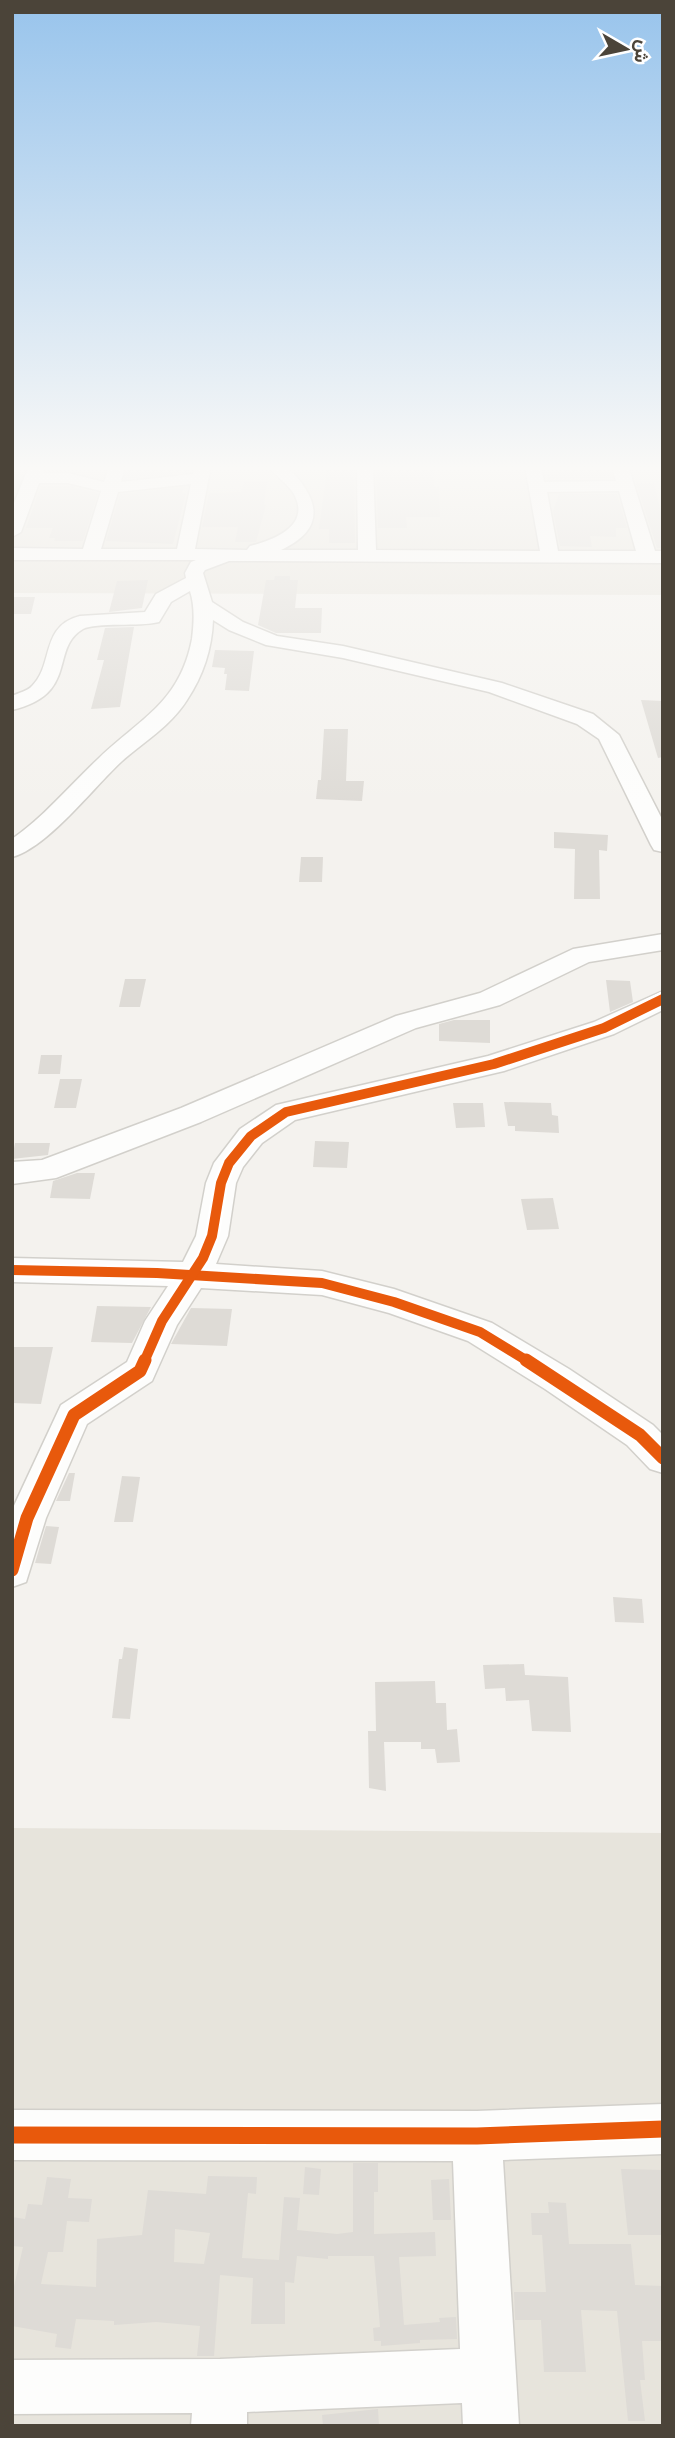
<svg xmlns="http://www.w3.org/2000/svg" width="675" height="2438" font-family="'Fira Sans',Vazirmatn,sans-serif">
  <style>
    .residential { fill: #e7e4dc }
    .building { fill: #dedbd6; fill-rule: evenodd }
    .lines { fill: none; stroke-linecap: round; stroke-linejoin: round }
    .minor-casing { stroke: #d2d0cb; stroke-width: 3 }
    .minor { fill: #fdfdfc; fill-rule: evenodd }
    .cycleway-far2-casing { stroke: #fff; stroke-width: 15 }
    .cycleway-far1-casing { stroke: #fff; stroke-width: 18 }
    .cycleway-casing { stroke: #fff; stroke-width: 21 }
    .cycleway-far2 { stroke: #e8590c; stroke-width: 10 }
    .cycleway-far1 { stroke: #e8590c; stroke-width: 13 }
    .cycleway { stroke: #e8590c; stroke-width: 17 }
  </style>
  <rect width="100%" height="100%" fill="#f4f2ee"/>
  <!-- residential -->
  <g class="residential">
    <path d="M12,466H663V595L12,593Z"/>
    <path d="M12,1828L663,1833V2426H12Z"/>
  </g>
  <!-- building -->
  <g class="building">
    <path d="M125,466H190L188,472L124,479Z"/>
    <path d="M433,466L434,487H439L440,517H406L407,528H378L376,467Z"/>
    <path d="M327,469L354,470L355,543H329V529H319Z"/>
    <path d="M559,469H605L606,473H611L613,478L547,479V474L560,475Z"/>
    <path d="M244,481H267L264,505H266L256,542H235L238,527H202L209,493L241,492Z"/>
    <path d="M636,483H654L663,521V548H657Z"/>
    <path d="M41,486H68L98,493L83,541H54L55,538H49L53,528H26Z"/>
    <path d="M184,487L182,493H186L173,544L106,541L120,494Z"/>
    <path d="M559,494H617L627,528H616V537L590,536L592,547L560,546L553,511Z"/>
    <path d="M275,576H290V580H298L295,608H322L321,633H276L258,625L266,580H274Z"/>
    <path d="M148,580L142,608L109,612L117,581Z"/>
    <path d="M12,597H35L31,614H12Z"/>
    <path d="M134,627L120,707L91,709L104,660H97L105,628Z"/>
    <path d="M215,650L254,651L249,691L225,690L227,674H224L225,668L212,667Z"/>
    <path d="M641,700L663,701V757L658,758Z"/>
    <path d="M324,729H348L346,781H364L362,801L316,799L318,780H321Z"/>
    <path d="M554,832L608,835L607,851L599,850L600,899H574L575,849L554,848Z"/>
    <path d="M301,857H323L322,882H299Z"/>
    <path d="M125,979H146L140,1007H119Z"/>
    <path d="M606,980L630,981L633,1002L610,1012Z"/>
    <path d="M454,1020H490V1043L439,1041V1024Z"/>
    <path d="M41,1055H62L60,1074H38Z"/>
    <path d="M60,1079H82L76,1108H54Z"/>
    <path d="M504,1102L551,1103L552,1115L558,1116L559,1133L515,1131V1126H508Z"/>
    <path d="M453,1103H483L485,1127L456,1128Z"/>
    <path d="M315,1141L349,1142L347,1168L313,1167Z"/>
    <path d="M15,1143H50L48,1155L12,1159Z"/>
    <path d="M77,1173H95L90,1199L50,1198L53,1181Z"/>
    <path d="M553,1198L559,1229L527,1230L521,1199Z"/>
    <path d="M97,1306L151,1307L132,1343L91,1342Z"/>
    <path d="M191,1308L232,1309L227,1346L171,1344Z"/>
    <path d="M12,1347H53L41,1404L12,1403Z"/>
    <path d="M69,1473H75L70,1501H56Z"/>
    <path d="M122,1476L140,1477L133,1522H114Z"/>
    <path d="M46,1526L59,1527L51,1564L35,1563Z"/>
    <path d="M613,1597L642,1599L644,1623L615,1622Z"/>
    <path d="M124,1647L138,1649L130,1719L112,1718L119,1659H122Z"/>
    <path d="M524,1664L525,1675L568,1677L571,1732L532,1731L529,1700L506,1701L505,1688L485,1689L483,1665Z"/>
    <path d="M435,1681L436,1703H446L447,1730L457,1729L460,1762L437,1763L435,1749H421V1742H384L386,1791L369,1788L368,1731H376L375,1682Z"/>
    <path d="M353,2163H378V2192H374V2234L435,2232L436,2256L399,2257L404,2325L440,2322L439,2318L456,2317L457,2339L420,2340V2343L381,2346V2341H374L373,2328L380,2327L374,2256H328V2259L297,2256L294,2283L285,2282V2324H251L253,2278L220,2275L214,2356H197L200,2326L156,2322L114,2325V2321L76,2319L71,2349L55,2347L57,2334L12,2326V2295L23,2247L12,2246V2217L25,2219L28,2204L42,2205L47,2177L71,2179L68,2198L92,2199L89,2222L67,2221L63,2252H48L41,2284L96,2287L97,2239L142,2235L148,2190L206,2194L208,2176L257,2177L256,2194L248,2193L242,2258L279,2260L284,2197L300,2198L297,2230L337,2234L353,2232ZM175,2229L210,2233L204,2264L174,2262Z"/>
    <path d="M305,2167L321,2169L319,2195L303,2194Z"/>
    <path d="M621,2169L663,2170V2235H628Z"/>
    <path d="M449,2179L451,2220H433L431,2180Z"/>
    <path d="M548,2202L566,2203L569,2244H631L635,2285L663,2286V2341H642L645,2380H640L645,2421H628L617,2311L581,2310L586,2372H544L541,2320H515L514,2292H546L542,2235H532L531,2213H549Z"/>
    <path d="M378,2409L379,2426H323L322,2415Z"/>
  </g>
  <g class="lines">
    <defs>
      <g id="minor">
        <path d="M29,466H45L43,473H68L104,482L108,470L113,466H122L124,470L121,482L193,474L195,466H211L195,549L247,550L250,546C274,540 314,525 292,491C285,482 275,475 269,466H286C318,496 329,528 281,550H358L357,466H373L376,550L540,551L525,466H541L544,482L616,481L612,466H628L655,551H663V563L229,561L205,570L203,573L212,602L243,622L277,636L343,646L502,683L593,714L619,735L663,821V852L654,850L651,845L599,739L577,724L489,692L343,658L266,645L229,630L213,620C212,649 203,676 187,700C170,727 143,742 121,762C93,788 47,848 12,857V839C45,816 70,785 99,758C141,718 180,702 192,639C194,623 195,606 190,591L171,602L159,622C140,627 96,622 83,629C49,649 80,694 12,710V696C18,693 28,691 32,686C54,665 40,626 80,616L145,612L156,594L186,578L185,573L191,562L196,560H12V548L83,549L101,491L68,483H39L21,532L12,537V508ZM191,484L177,549H101L118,492ZM619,491L636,551H558L547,492Z"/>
        <path d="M663,934V950L589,962L500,1005L416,1028L201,1122L56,1178L12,1184V1162L42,1160L181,1108L396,1016L480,993L573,949Z"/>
        <path d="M663,991V1010L614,1034L504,1071L295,1120L262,1143L243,1167L236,1183L228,1236L216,1264L322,1271L394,1289L492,1323L569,1369L653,1425L663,1435V1473L650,1469L627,1445L545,1389L468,1341L389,1313L322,1295L201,1288L177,1325L152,1381L87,1424L46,1518L26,1582L12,1587V1510L61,1405L127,1362L145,1321L168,1286L12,1282V1258L183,1262L196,1236L206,1183L214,1163L240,1129L276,1105L488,1056L594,1022Z"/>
        <path d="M663,2104V2154L503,2160L519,2426H463L462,2403L247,2412V2426H191L192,2413L12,2414V2360L220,2359L460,2349L453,2161L12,2160V2110L477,2111Z"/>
      </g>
    </defs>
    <!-- minor casing -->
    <use href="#minor" class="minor-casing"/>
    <!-- minor -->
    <use href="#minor" class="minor"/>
    <defs>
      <g id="cycleway-far2">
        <path d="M12,1270L157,1273L322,1283L394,1302L480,1332L529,1362"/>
        <path d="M144,1362L162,1321L203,1258L212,1236L221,1183L229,1163L251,1136L286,1112L494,1064L604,1028L663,999"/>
      </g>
      <g id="cycleway-far1">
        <path d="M526,1360L640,1435L663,1458"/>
        <path d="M12,1570L27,1518L74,1415L140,1371L145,1360"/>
      </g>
      <path id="cycleway" d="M12,2135L477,2136L663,2129"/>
    </defs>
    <!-- cycleway-far2 casing -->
    <use href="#cycleway-far2" class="cycleway-far2-casing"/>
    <!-- cycleway-far1 casing -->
    <use href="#cycleway-far1" class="cycleway-far1-casing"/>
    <!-- cycleway casing -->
    <use href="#cycleway" class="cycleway-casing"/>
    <!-- cycleway-far2 -->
    <use href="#cycleway-far2" class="cycleway-far2"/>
    <!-- cycleway-far1 -->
    <use href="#cycleway-far1" class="cycleway-far1"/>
    <!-- cycleway -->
    <use href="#cycleway" class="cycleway"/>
  </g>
  <!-- sky -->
  <linearGradient id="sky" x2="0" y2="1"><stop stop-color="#98c4ec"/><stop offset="0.58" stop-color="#faf9f7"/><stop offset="1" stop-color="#faf9f7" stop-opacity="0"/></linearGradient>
  <rect width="675" height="807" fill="url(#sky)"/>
  <!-- border -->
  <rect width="675" height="2438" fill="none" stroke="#4b4439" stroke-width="28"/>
  <!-- north arrow -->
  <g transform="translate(626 49) rotate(99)" stroke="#ffffff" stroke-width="5" paint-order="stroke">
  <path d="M0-5L12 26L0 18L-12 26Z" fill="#4b4439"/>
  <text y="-10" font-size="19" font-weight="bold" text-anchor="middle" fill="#4b4439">ش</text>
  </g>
</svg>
